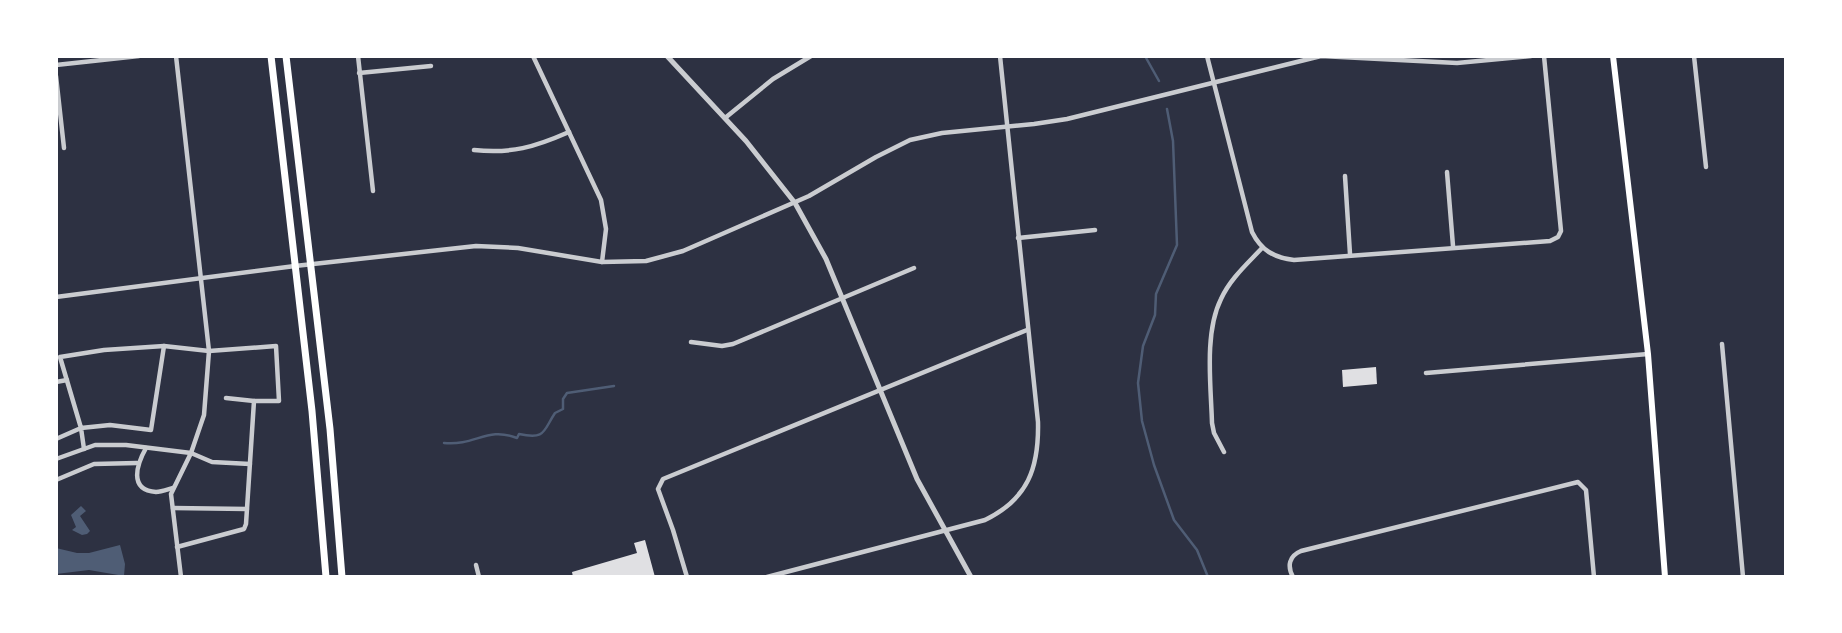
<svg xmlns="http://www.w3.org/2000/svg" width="1842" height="633" font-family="Jost,sans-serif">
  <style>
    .water { fill: #4f5d75 }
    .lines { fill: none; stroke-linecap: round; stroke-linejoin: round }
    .stream { stroke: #4f5d75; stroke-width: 2.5 }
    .building { fill: #e0e0e3 }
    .minor { stroke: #caccd0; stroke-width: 4.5 }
    .tertiary { stroke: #caccd0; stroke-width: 5 }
    .secondary { stroke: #fff; stroke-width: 6 }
    .primary { stroke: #fff; stroke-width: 7 }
  </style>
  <rect width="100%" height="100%" fill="#2d3142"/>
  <!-- water -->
  <g class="water">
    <path d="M81,506L86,511L80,516L90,531L87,534L82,535L72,530L76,527L71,515Z"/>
    <path d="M120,545L125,564L124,576L89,570L56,574V548L77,553H89Z"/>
  </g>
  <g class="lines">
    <!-- stream -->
    <g class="stream">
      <path d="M1145,56L1159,81"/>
      <path d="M1167,109L1173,141L1177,245L1156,294L1155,315L1143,346L1138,383L1142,421L1154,465L1174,520L1197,550L1208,577"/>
      <path d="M444,443C476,446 487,426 517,438L519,434C546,440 543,431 555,413L563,409V399L567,393L614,386"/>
    </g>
  </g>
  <!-- building -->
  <g class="building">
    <path d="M1376,367L1377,384L1343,387L1342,370Z"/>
    <path d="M645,540L655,577L643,575L573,577L572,572L637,553L634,543Z"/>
  </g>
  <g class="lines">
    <!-- minor -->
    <g class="minor">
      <path d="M176,56L209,351L204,415L191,453L171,494L181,577"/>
      <path d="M358,56L373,191"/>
      <path d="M533,56L601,200L606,229L602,262"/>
      <path d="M1207,56L1252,232C1261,250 1274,258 1294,260L1550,241L1558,237L1561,231L1544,56"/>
      <path d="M1694,56L1706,167"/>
      <path d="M56,65L139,56"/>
      <path d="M359,73L431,66"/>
      <path d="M56,76L64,148"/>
      <path d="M725,118L773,79L811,56"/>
      <path d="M474,150C511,154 535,147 569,132"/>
      <path d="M1447,172L1453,246"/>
      <path d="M1345,176L1350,254"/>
      <path d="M1018,238L1095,230"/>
      <path d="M56,297L295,266L476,246L518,248L602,262L646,261L683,251L809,196L876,157L910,140L942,133L1034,124L1067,119L1321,56L1457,63L1531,56"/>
      <path d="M691,342L722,346L733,344L914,268"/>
      <path d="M1722,344L1743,577"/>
      <path d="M164,346L209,351L276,346L279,401H254L246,524L244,529L177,547"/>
      <path d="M1426,373L1648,354"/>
      <path d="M56,382L67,380"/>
      <path d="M226,398L254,401"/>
      <path d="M56,439L81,428L60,357L104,350L164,346L151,430L110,425L81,428L84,449"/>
      <path d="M146,448C137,464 128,490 156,492C161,492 169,489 173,488"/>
      <path d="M1224,452L1214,433L1212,423C1211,386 1204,333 1221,299C1230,279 1247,264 1262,248"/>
      <path d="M56,459L95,445H126L191,453L212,462L250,464"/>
      <path d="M56,480L94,464L137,463"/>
      <path d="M173,508L247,509"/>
      <path d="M476,565L479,577"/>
      <path d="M687,577L673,530L658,489L663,479L1027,330"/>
      <path d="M767,577L985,520C1028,499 1039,468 1038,422L1000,56"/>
      <path d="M1293,577C1287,566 1289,556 1301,551L1578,482L1586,490L1594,577"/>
    </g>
    <!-- tertiary -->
    <path class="tertiary" d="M667,56L746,141L795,203L826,259L917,479L971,577"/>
    <!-- secondary -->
    <path class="secondary" d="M1613,56L1648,354L1665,577"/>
    <!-- primary -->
    <g class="primary">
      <path d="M271,56L312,411L326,577"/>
      <path d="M286,56L330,429L342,577"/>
    </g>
  </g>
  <!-- border -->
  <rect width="1842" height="633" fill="none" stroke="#ffffff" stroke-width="116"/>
</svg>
